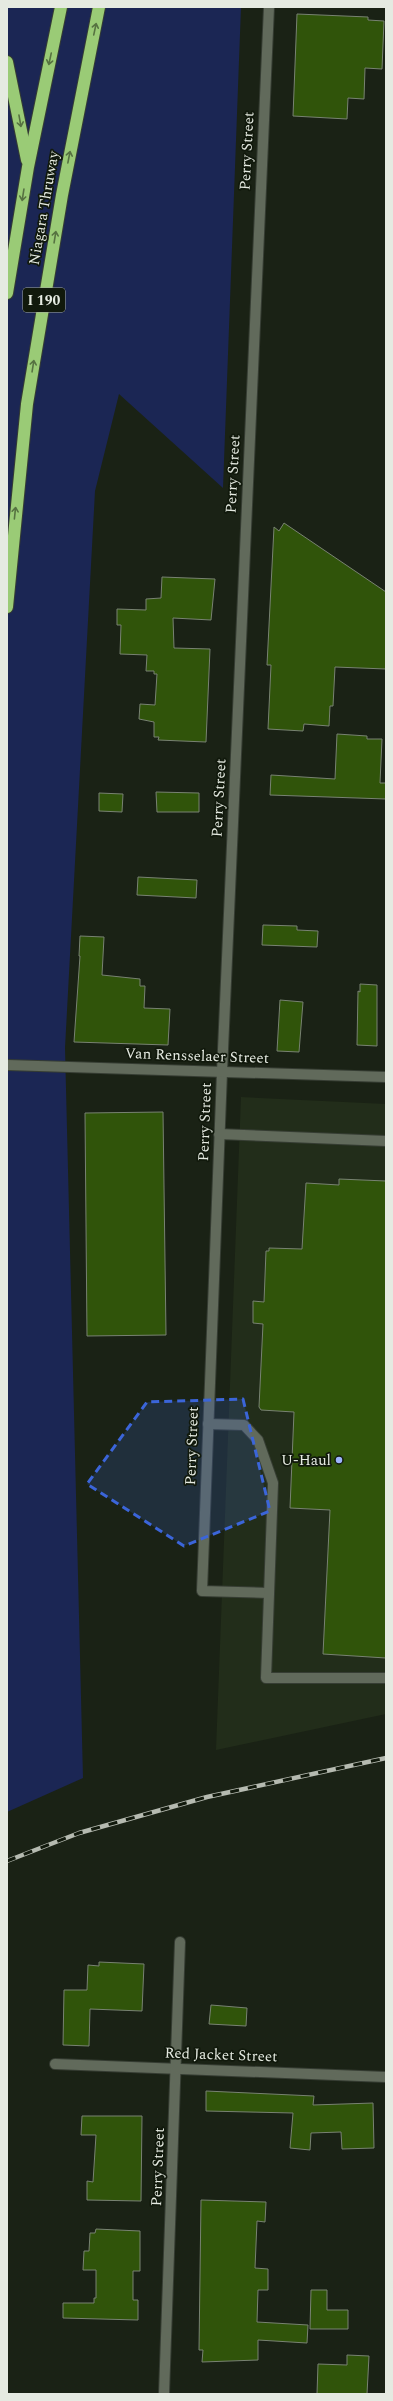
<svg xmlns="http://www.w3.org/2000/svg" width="393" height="2401" font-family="Spectral,serif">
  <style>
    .built { fill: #222d1a }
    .green { fill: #1b2654 }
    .building { fill: #30540a; stroke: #788272 }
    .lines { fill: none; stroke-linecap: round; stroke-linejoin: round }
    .minor-casing { stroke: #363d33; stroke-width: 12 }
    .highway-casing { stroke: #363d33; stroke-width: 14 }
    .minor { stroke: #616a5b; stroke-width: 10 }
    .highway { stroke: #9acb76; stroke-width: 12 }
    .rail-casing { stroke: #b5bab0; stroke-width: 4.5 }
    .rail { stroke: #11190c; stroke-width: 3; stroke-dasharray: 9; stroke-linecap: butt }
    .oneway { stroke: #567241 }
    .marked { fill: #3b65d9; fill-opacity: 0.2; stroke: #3b65d9; stroke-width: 3; stroke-dasharray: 8 5; stroke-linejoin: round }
    .poi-dot { fill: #9db4fd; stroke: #11190c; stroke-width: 1.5 }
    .labels { text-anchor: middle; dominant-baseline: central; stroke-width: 3.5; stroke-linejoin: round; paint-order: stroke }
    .shield { fill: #11190c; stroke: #a5aba1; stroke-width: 1 }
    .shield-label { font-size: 14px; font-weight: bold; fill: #e5eae1 }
    .street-label { font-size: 15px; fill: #e5eae1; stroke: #11190c }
    .poi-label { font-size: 15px; fill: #e5eae1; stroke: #11190c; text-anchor: end }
  </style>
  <rect width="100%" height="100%" fill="#1a2215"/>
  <!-- built -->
  <path class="built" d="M241,1097L386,1104V1714L216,1750Z"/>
  <!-- green -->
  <path class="green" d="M7,7H241L223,488L119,394L95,491L65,1048L83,1778L7,1812Z"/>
  <!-- building -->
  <g class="building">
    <path d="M297,14L368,17V20L384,21L382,69L365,68L364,99L348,98L347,119L293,116Z"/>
    <path d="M284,523L386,592V669L335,667L333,706H330L329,726L304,724L303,731L268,729L271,665H267L274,527L279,531Z"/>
    <path d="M162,577L215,579L211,620L173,618L174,648L210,649L206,742L158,740L159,737H154V722L139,719L140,704L155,705L157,674H154V671H146L147,655L120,654L121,625H117V609L146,610V599L161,598Z"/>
    <path d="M337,734L367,736V739H382L380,783H386V799L270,795L271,775L335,779Z"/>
    <path d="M156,792L199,793V812H157Z"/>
    <path d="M99,793L123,794L122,812L99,811Z"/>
    <path d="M138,877L197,880L196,898L137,895Z"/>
    <path d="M263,925L297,926V930L318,931L317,947L262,945Z"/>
    <path d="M80,936L104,937L102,975L140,979V986H145L144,1008L170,1009L168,1045L74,1042L80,956H79Z"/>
    <path d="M360,984L377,985V1046L357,1045L358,991L360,992Z"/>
    <path d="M280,1000L303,1002L299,1052L277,1051Z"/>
    <path d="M163,1112L166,1335L87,1336L85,1113Z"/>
    <path d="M339,1179L386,1181V1658L323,1654L330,1510L290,1508L294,1412L261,1410L259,1407L263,1324L253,1323V1301L264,1302L266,1251H269V1248L302,1249L306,1183L339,1185Z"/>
    <path d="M99,1962L144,1964L142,2011L90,2009L89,2046L63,2045L64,1990H87L88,1965L99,1966Z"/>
    <path d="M211,2005L247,2008L246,2026L209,2024Z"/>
    <path d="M206,2091L314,2096L313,2105L373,2103L374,2148L342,2149L341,2132L311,2133L310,2150L290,2148L293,2113L206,2111Z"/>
    <path d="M82,2116H142L141,2201L87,2200V2181L93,2182L96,2135H81Z"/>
    <path d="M201,2200L266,2202L265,2222L257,2221L255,2268L268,2269V2290H258L257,2322L308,2325L307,2343L258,2340V2360L202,2362L203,2350H199Z"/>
    <path d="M96,2229L140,2231V2271H133V2300H138V2320L63,2318V2303H94V2298H96V2270H83L84,2251H89L90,2233H95Z"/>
    <path d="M311,2290H327V2310H348V2329H310Z"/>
    <path d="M347,2355L369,2356L367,2394H317L318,2364L347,2365Z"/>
  </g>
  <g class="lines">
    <defs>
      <g id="minor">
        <path d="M269,7L222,1072L202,1591L269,1593"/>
        <path d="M7,1065L386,1077"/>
        <path d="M219,1134L386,1141"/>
        <path d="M208,1424L244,1425L258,1440L273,1483L266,1678H386"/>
        <path d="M55,2064L386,2077"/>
        <path d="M164,2394L180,1942"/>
      </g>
      <g id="highway">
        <path d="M7,62L27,160"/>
        <path d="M7,293L28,167L61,7"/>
        <path d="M7,607L27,404L62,195L99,7"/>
      </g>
    </defs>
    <!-- minor casing -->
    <use href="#minor" class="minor-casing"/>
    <!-- highway casing -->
    <use href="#highway" class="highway-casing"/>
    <!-- minor -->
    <use href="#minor" class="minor"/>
    <!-- highway -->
    <use href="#highway" class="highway"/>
    <defs>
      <path id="rail" d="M7,1861L79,1833L207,1797L386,1758"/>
    </defs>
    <!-- rail casing -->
    <use href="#rail" class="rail-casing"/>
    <!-- rail -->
    <use href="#rail" class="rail"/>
  </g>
  <!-- one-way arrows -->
  <defs><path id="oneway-shaft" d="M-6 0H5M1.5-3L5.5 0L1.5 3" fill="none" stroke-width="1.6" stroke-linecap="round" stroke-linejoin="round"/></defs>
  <g class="oneway">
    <use href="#oneway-shaft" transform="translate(95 29) rotate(-78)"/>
    <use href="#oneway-shaft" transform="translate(50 59) rotate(102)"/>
    <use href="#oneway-shaft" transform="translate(20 121) rotate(80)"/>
    <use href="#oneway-shaft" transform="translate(69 157) rotate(-79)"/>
    <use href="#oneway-shaft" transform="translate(23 195) rotate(99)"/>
    <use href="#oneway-shaft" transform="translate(55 237) rotate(-81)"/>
    <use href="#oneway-shaft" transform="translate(33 366) rotate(-81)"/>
    <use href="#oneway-shaft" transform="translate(15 513) rotate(-84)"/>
  </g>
  <!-- marked area -->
  <path class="marked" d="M243,1399L270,1511L184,1546L87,1484L147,1402Z"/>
  <!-- markers -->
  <circle class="poi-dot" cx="339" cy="1460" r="4"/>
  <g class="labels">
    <!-- shield labels -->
    <rect class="shield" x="23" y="288" width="42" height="24" rx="3"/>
    <g class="shield-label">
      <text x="44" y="300">I 190</text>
    </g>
    <!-- street labels -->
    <g class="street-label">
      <text transform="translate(247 151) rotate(-87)">Perry Street</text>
      <text transform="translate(44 208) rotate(-80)">Niagara Thruway</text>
      <text transform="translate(233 474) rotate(-87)">Perry Street</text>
      <text transform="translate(219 798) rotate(-87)">Perry Street</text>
      <text transform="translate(197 1056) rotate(2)">Van Rensselaer Street</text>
      <text transform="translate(205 1122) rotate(-88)">Perry Street</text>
      <text transform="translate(192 1446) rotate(-88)">Perry Street</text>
      <text transform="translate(221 2055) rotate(2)">Red Jacket Street</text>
      <text transform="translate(158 2167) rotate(-88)">Perry Street</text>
    </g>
    <!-- poi labels -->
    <g class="poi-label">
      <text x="331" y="1460">U-Haul</text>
    </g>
  </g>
  <!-- border -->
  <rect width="393" height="2401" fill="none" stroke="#e5eae1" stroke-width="16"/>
</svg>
